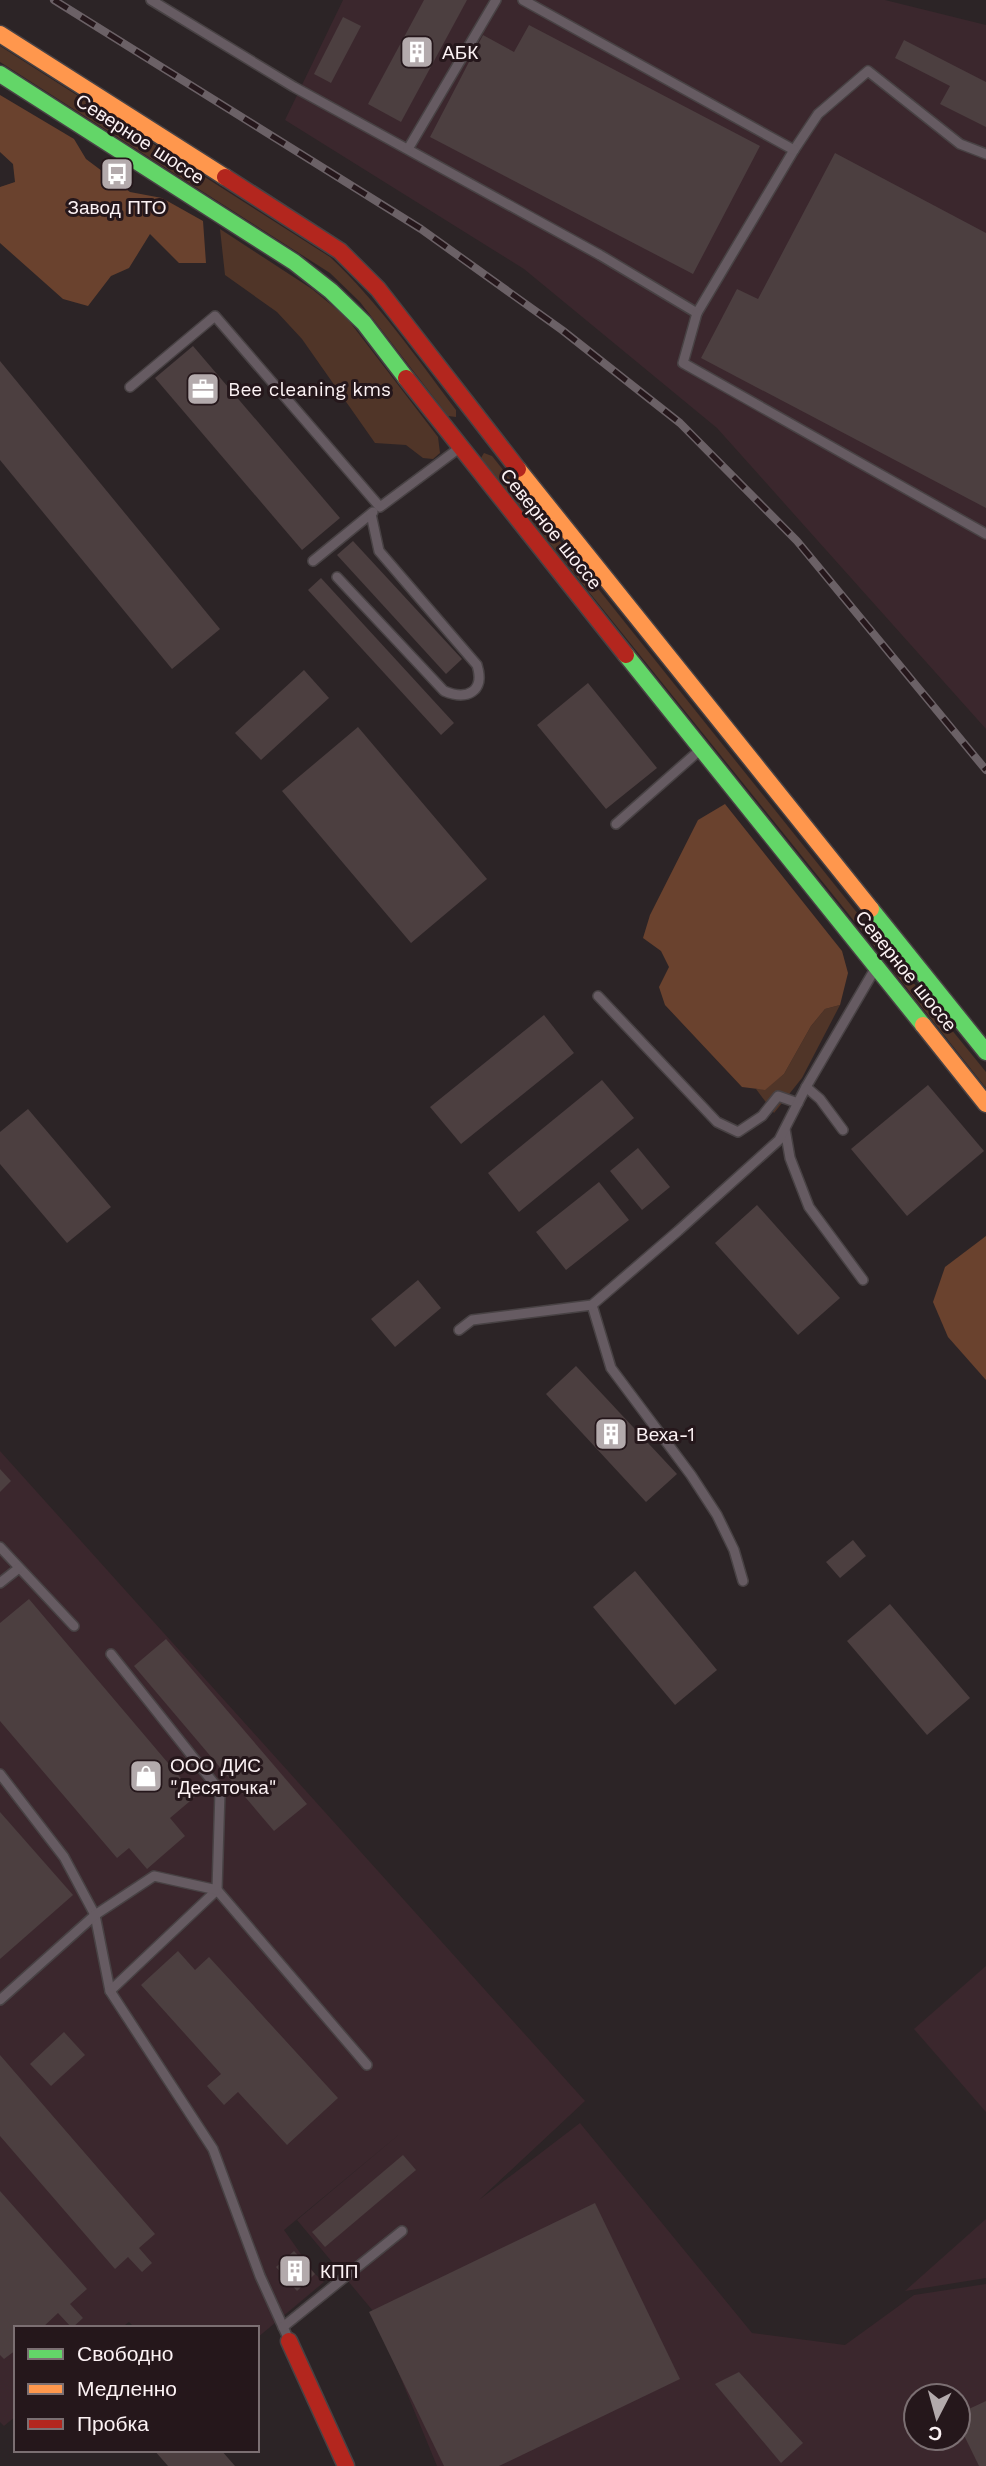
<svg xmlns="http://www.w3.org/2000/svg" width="986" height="2466" font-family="'Work Sans',sans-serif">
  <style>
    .built { fill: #3b272d; fill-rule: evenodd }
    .green { fill: #503528 }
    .forest { fill: #6a422e }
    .building { fill: #4c3f40 }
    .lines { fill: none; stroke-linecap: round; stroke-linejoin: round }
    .lane-casing { stroke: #484244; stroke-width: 12 }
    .fast-casing { stroke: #484244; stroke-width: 19 }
    .slow-casing { stroke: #484244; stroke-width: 19 }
    .jam-casing { stroke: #484244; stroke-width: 19 }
    .lane { stroke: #665b62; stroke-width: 9 }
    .fast { stroke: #63d668; stroke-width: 16 }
    .slow { stroke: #ff974d; stroke-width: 16 }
    .jam { stroke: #b3261e; stroke-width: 16 }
    .rail-casing { stroke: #6b6166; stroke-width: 8 }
    .rail { stroke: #25171b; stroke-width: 5; stroke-dasharray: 16; stroke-linecap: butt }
    .labels { text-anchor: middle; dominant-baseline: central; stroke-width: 6; stroke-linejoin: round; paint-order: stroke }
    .poi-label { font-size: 19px; fill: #fcf2f4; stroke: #25171b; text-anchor: start }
    .street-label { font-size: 19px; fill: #fcf2f4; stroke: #25171b }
  </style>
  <rect width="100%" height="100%" fill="#2c2426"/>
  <!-- built -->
  <g class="built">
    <path d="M343,0H885L986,25V729L717,428L524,269L285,120Z"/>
    <path d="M0,1451L585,2101L479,2200L580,2123L752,2333L845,2345L914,2295L986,2284V2466H437L373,2311L297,2220L402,2132L284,2230L315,2274L324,2282L257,2338V2328H135L129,2322L121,2328H16V2416L4,2426L0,2422ZM916,2396H958V2438H916Z"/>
    <path d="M986,1966V2112L914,2029Z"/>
    <path d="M986,2219V2278L905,2291Z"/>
  </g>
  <!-- green -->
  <g class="green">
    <path d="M0,46L330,257C378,302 416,357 456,410V417L448,416L360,302L330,273L0,62Z"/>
    <path d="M220,229L312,289L346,317L438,437L440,453L433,459L423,458L406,445L375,443L302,339L277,312L225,275Z"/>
    <path d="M484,453L492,456L878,939L877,946L875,947L481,458Z"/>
    <path d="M899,969L903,970L986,1072V1088L894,972Z"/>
    <path d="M840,1005L802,1078L774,1113L756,1089H765L784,1074L811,1026L825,1009Z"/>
  </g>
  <!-- forest -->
  <g class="forest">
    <path d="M0,95L74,139L86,159L130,192L162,198L203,221L206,263H179L150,234L129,268L111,276L88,306L63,299L0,243V187L15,182L13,164L0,152Z"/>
    <path d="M725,804L842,951L848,973L840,1005L825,1009L811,1026L784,1074L765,1090L742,1087L665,1005L659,987L669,967L661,951L643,938L650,915L698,820Z"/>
    <path d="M986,1236V1380L948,1337L933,1302L945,1267Z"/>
  </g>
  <!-- building -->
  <g class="building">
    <path d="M424,0H467L401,122L368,104Z"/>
    <path d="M343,17L361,26L331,83L314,74Z"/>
    <path d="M529,25L760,146L693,274L430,137L483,35L514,52Z"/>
    <path d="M904,40L986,82V127L940,104L950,86L895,58Z"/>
    <path d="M835,153L986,233V508L701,358L737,289L758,299Z"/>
    <path d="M193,346L340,518L302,550L155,378Z"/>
    <path d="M0,361L220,629L172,669L0,460Z"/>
    <path d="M353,541L462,659L446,674L337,555Z"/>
    <path d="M321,578L454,723L441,735L308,590Z"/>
    <path d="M304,670L329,698L261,760L235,733Z"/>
    <path d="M588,683L657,768L606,809L537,725Z"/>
    <path d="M358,727L487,879L411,943L282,791Z"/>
    <path d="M544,1015L574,1053L461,1144L430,1107Z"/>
    <path d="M602,1080L634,1118L519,1212L488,1173Z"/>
    <path d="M928,1085L984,1151L907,1216L851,1149Z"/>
    <path d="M28,1109L111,1207L67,1243L0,1164V1132Z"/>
    <path d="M638,1148L670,1187L642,1210L610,1171Z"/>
    <path d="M599,1182L629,1220L566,1270L536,1232Z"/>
    <path d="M757,1205L840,1298L798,1335L715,1243Z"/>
    <path d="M418,1280L441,1308L395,1347L371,1319Z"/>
    <path d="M576,1366L677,1474L646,1502L546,1394Z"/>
    <path d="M0,1469L11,1481L0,1492Z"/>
    <path d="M853,1540L866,1556L840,1578L826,1562Z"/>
    <path d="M635,1571L717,1670L675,1705L593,1607Z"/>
    <path d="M29,1599L196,1796L170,1818L185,1836L147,1869L129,1848L117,1858L0,1721V1623Z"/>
    <path d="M890,1604L970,1698L927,1735L847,1641Z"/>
    <path d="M166,1639L307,1804L274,1831L134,1666Z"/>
    <path d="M0,1812L73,1895L0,1959Z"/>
    <path d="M178,1951L195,1970L209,1957L338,2098L287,2145L238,2092L224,2105L207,2086L221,2074L141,1985Z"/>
    <path d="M64,2032L85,2055L51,2086L30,2064Z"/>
    <path d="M0,2055L155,2234L139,2248L152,2263L142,2272L128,2257L115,2269L0,2136Z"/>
    <path d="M403,2155L416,2170L325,2247L312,2232Z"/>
    <path d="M0,2191L87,2289L70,2304L83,2318L72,2328L58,2313L42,2328H16V2350L4,2359L0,2355Z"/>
    <path d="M595,2203L680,2379L499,2466H444L369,2312Z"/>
    <path d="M294,2251L315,2274L297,2291L276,2267Z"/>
    <path d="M739,2372L803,2443L781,2463L715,2384Z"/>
    <path d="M986,2401V2466H979L958,2423V2414Z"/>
    <path d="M154,2450H221L235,2466H168Z"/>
  </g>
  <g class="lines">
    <defs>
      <g id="lane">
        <path d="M151,0L294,87L600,255L697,313L794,150L818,114L868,71L960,144L986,154"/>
        <path d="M523,0L794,150"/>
        <path d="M408,149L496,0"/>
        <path d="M697,313L683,363L986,534"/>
        <path d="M130,387L215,316L380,507L458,449"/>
        <path d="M313,561L373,512"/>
        <path d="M337,577L444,691C468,701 485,691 477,665L379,551L371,514"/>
        <path d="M616,824L701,749"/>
        <path d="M598,996L717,1122L738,1132L762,1116L778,1096L798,1103"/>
        <path d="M806,1087L820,1099L843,1130"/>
        <path d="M785,1129L790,1158L809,1207L863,1280"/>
        <path d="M592,1305L611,1368L691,1475L717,1515L734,1550L743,1581"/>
        <path d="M459,1330L472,1320L592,1305L678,1231L779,1140L806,1087L875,969"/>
        <path d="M0,1547L74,1626"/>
        <path d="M0,1583L19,1568"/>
        <path d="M0,1774L64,1857L95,1915L110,1991L213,2149L260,2276L289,2340"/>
        <path d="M110,1991L217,1890L367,2065"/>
        <path d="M0,2000L95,1915L154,1876L217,1890L220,1791L111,1654"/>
        <path d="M283,2327L402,2231"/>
      </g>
      <g id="fast">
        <path d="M0,74L294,262L331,291L364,323L406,378"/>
        <path d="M626,655L923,1025"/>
        <path d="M871,909L986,1052"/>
      </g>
      <g id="slow">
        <path d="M0,34L225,177"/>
        <path d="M518,469L871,909"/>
        <path d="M923,1025L986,1104"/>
      </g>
      <g id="jam">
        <path d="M225,177L340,251L378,289L518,469"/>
        <path d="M406,378L626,655"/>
        <path d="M289,2341L346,2466"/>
      </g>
    </defs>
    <!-- lane casing -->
    <use href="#lane" class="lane-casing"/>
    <!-- fast casing -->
    <use href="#fast" class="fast-casing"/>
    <!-- slow casing -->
    <use href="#slow" class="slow-casing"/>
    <!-- jam casing -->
    <use href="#jam" class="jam-casing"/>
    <!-- lane -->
    <use href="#lane" class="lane"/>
    <!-- fast -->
    <use href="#fast" class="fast"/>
    <!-- slow -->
    <use href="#slow" class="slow"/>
    <!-- jam -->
    <use href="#jam" class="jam"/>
    <defs>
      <path id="rail" d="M54,0L421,229L562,330L680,423L797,541L986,770"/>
    </defs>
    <!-- rail casing -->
    <use href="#rail" class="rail-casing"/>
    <!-- rail -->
    <use href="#rail" class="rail"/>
  </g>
  <!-- icons -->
  <defs>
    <symbol id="building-square" viewBox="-11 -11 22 22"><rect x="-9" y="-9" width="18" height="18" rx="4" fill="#b3aaac" stroke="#25171b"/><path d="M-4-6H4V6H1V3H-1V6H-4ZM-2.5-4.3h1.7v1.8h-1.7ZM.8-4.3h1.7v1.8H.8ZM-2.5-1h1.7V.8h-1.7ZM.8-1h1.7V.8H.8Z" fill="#fff"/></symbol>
    <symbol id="bus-square" viewBox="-11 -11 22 22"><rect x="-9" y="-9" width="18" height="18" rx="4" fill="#b3aaac" stroke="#25171b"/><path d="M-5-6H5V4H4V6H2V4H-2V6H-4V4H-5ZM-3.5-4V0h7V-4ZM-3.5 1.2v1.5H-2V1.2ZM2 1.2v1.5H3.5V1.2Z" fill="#fff"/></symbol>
    <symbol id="office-square" viewBox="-11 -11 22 22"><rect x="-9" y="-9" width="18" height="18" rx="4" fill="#b3aaac" stroke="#25171b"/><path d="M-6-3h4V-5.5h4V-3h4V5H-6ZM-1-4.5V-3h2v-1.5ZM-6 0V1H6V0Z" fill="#fff"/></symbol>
    <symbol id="shop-square" viewBox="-11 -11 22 22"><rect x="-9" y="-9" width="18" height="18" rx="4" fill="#b3aaac" stroke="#25171b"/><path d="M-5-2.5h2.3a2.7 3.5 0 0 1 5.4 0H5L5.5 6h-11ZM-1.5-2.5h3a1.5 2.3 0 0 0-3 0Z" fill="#fff"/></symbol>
  </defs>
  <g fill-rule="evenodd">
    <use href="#building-square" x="398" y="33" width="38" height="38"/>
    <use href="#bus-square" x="98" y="155" width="38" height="38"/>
    <use href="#office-square" x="184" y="370" width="38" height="38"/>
    <use href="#building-square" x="592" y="1415" width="38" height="38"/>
    <use href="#shop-square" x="127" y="1757" width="38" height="38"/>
    <use href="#building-square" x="276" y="2252" width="38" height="38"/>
  </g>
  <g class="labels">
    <!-- poi labels -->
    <g class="poi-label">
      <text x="442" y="52">АБК</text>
      <text x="117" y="207" text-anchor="middle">Завод ПТО</text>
      <text x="228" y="389">Bee cleaning kms</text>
      <text x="636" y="1434">Веха-1</text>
      <text x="170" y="1765">ООО ДИС<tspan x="170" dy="22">"Десяточка"</tspan></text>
      <text x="320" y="2271">КПП</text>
    </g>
    <!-- street labels -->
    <g class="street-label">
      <text transform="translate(140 139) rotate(33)">Северное шоссе</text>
      <text transform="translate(551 529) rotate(51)">Северное шоссе</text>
      <text transform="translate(906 971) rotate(51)">Северное шоссе</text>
    </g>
  </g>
  <!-- legend -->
  <rect x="14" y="2326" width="245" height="126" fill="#25171b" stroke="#7b6f72" stroke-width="2"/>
  <rect x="28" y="2349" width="35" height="10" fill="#63d668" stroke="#7b6f72" stroke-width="2"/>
  <text x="77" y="2361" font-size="21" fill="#fcf2f4">Свободно</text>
  <rect x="28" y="2384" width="35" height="10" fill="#ff974d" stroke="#7b6f72" stroke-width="2"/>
  <text x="77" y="2396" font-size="21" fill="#fcf2f4">Медленно</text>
  <rect x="28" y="2419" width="35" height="10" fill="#b3261e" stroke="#7b6f72" stroke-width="2"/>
  <text x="77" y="2431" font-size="21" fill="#fcf2f4">Пробка</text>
  <!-- north arrow -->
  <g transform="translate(937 2417) rotate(186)"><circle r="33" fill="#25171b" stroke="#7b6f72" stroke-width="2"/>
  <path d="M0-5L12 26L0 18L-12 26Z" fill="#b3aaac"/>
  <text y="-10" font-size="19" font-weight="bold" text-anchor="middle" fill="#fcf2f4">С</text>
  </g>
</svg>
